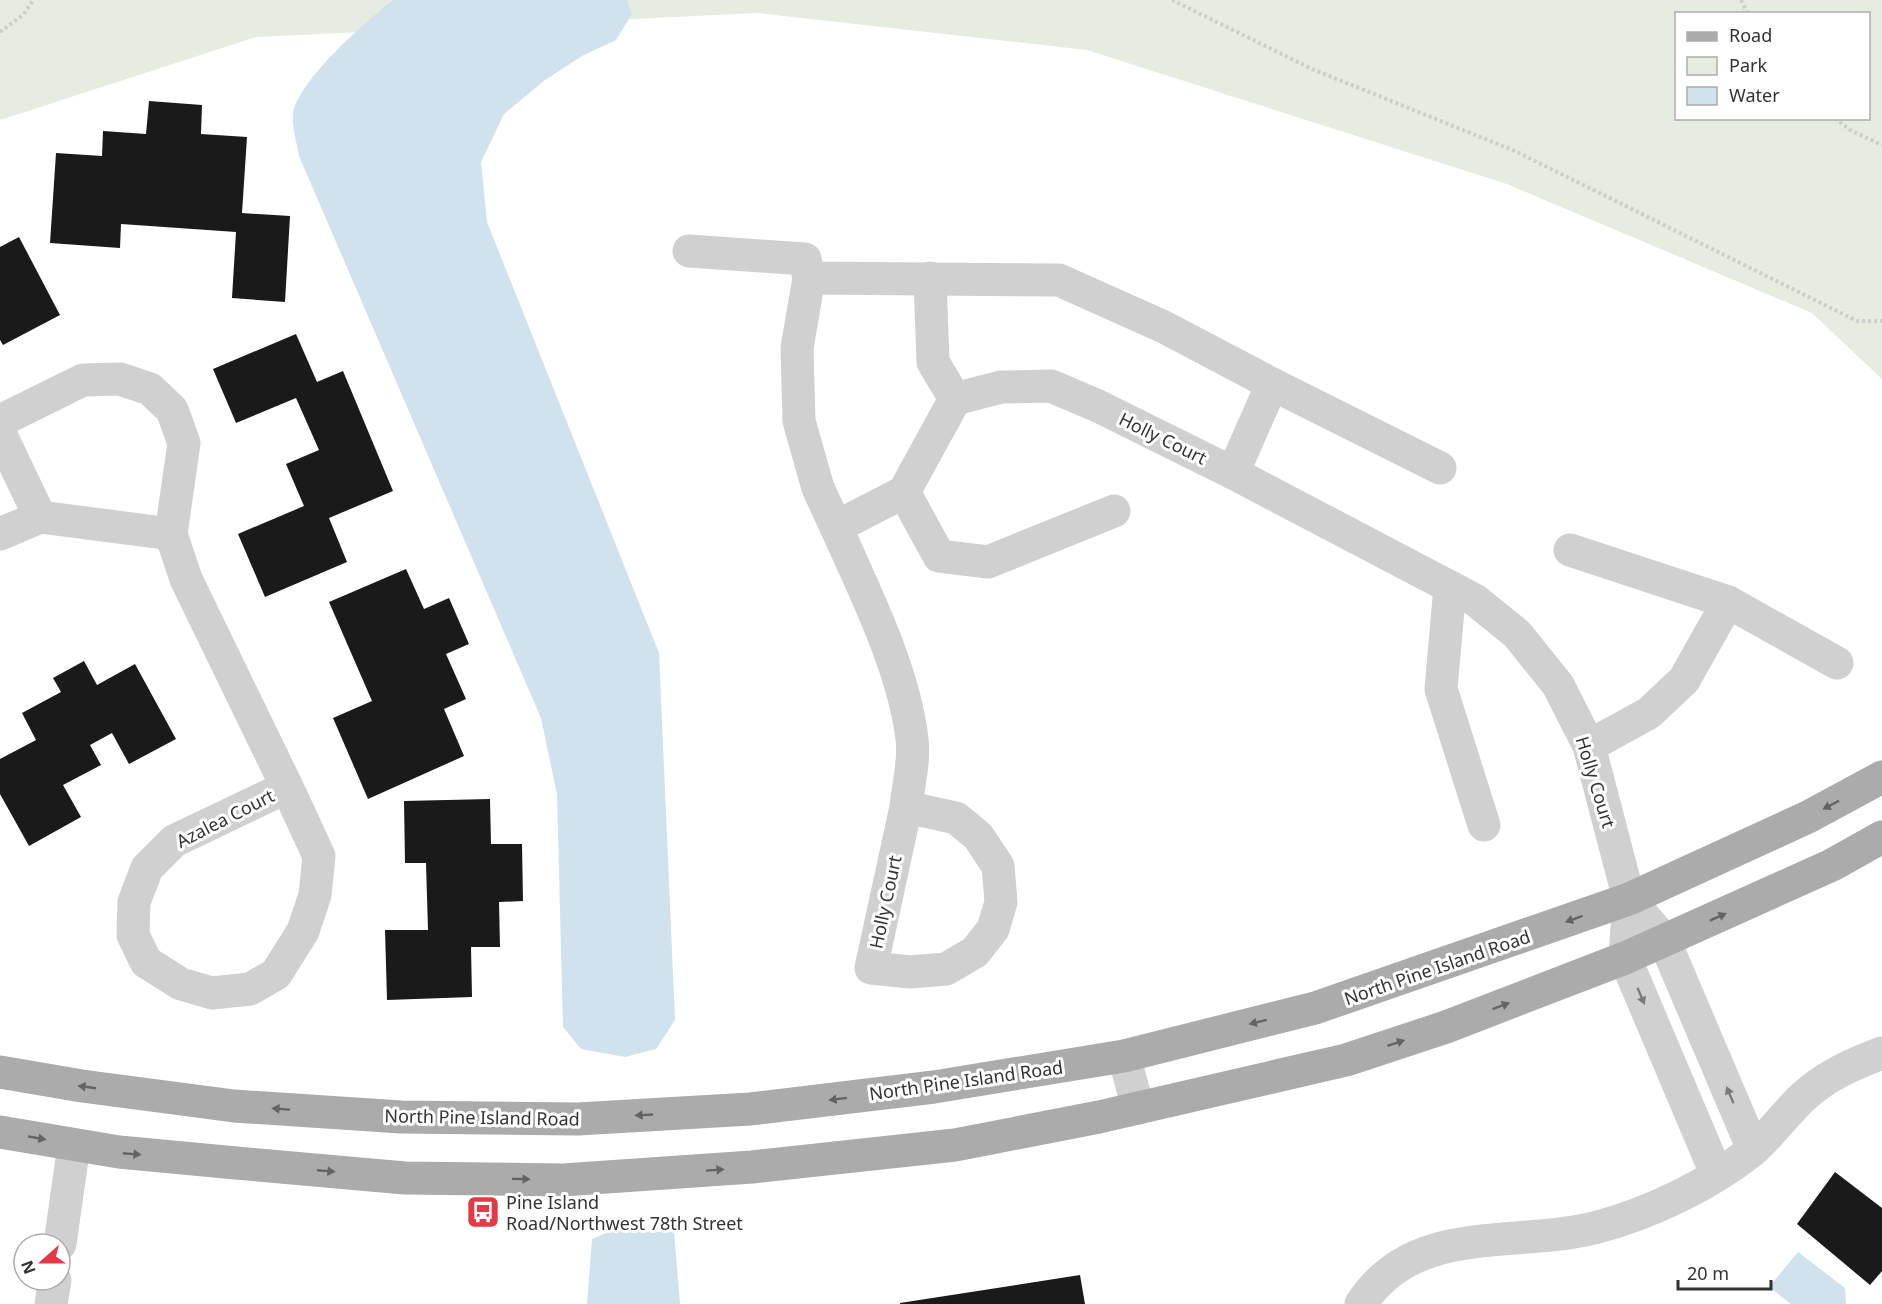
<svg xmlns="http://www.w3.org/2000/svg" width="1882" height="1304" font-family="'Noto Sans',sans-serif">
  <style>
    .green { fill: #e6ecdf; fill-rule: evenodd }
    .water { fill: #cfe2ee }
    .building { fill: #1a1a1a }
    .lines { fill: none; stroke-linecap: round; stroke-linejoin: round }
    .path { stroke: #cdcdcd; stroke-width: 4; stroke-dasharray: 3 3; stroke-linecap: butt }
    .minor { stroke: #d0d0d0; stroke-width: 33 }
    .major { stroke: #ababab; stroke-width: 33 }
    .oneway { fill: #636363 }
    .oneway2 { fill: #7a7a7a }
    .labels { text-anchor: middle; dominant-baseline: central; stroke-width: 6; stroke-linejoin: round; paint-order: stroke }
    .street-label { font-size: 18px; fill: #333; stroke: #fff }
    .poi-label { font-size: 18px; fill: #333; stroke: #fff; text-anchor: start }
  </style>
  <rect width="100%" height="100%" fill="#fff"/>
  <!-- green -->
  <path class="green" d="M0,0H1882V379L1812,313L1507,184L1087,50L757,13L256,37L0,120ZM1676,14H1868V118H1676Z"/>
  <!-- water -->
  <g class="water">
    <path d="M393,0H627L632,14L616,40L582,56L545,80L504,114L481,162L487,222L659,653L675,1020L656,1049L625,1057L581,1049L563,1027L557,794L541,718L299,156C297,143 290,121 294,109C304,76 365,22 393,0Z"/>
    <path d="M611,1231L674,1232L680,1304H587L592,1239Z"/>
    <path d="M1798,1252L1845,1288L1846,1304H1791L1769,1287Z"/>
  </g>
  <!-- building -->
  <g class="building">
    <path d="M149,101L202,105L201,134L247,137L242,213L290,216L285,302L232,298L236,232L121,224L120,248L50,243L56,153L102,156L103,131L146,134Z"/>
    <path d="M19,237L60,315L3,345L0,340V247Z"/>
    <path d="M296,334L317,382L343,371L393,491L329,518L347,562L265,597L238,534L304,506L286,464L319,450L296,398L236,423L213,369Z"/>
    <path d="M406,569L424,609L449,598L469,644L446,654L466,699L444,709L464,756L368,799L333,718L372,701L329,602Z"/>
    <path d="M84,661L97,685L135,664L176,739L129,764L112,733L90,745L101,765L63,785L81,817L29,846L0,794V759L36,740L22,713L61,692L53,678Z"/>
    <path d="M490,799L491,844H522L523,901L499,902L500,947H471L472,997L387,1000L385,930H428L426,863H405L404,801Z"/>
    <path d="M1835,1172L1882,1208V1271L1870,1285L1797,1224Z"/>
    <path d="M1080,1275L1085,1304H900V1303Z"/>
  </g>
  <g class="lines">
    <!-- path -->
    <g class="path">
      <path d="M1172,0L1312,69L1515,151L1857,321H1882"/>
      <path d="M1741,0L1748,14"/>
      <path d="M0,32L24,14L33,0"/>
      <path d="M1835,118L1850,130L1882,145"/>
    </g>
    <!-- minor -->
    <g class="minor">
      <path d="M689,251L805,259L809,278L1059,280L1164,327L1272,384L1233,473"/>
      <path d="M809,278L797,348L799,421L818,488L836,527"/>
      <path d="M930,278L933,362L955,399"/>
      <path d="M1272,384L1440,468"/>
      <path d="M0,421L83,380L120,379L150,389L172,410L184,443L171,534L186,579L287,787L319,856L315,895L303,931L276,974L250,989L212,993L181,984L146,962L133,935L134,902L147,868L174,841L287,787"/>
      <path d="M0,433L40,517"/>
      <path d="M904,492L939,556L988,562L1114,511"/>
      <path d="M0,534L40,517L171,534"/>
      <path d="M1570,550L1728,602L1684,680L1649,713L1589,746"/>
      <path d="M1450,587L1441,689L1484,825"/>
      <path d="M1728,602L1837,663"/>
      <path d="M906,807L871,968L910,972L946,969L975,952L993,929L1001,902L998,866L978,836L956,818L906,807C908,786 915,760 912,739C904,669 864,590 836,527L904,492L955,399L1001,387L1051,386L1098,406L1233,473L1475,600L1517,634L1558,685L1589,746L1629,899L1625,958L1716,1173"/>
      <path d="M1629,899L1664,940L1753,1149"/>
      <path d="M1124,1056L1138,1108"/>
      <path d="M60,1244L74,1145"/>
      <path d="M51,1304L55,1280"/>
      <path d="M1361,1304C1414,1222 1514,1248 1594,1228C1649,1214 1709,1185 1753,1150C1771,1134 1786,1113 1803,1097C1827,1075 1853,1064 1882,1053"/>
    </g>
    <!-- major -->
    <g class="major">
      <path d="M0,1072L82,1086L234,1106L401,1117L578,1119L750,1109L934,1087L1124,1056L1315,1008L1629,899L1808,817L1882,777"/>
      <path d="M0,1132L119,1152L236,1163L405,1178L563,1180L752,1167L955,1145L1099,1117L1346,1060L1446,1027L1625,958L1832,865L1882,837"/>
    </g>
  </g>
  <!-- one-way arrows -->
  <defs><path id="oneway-solid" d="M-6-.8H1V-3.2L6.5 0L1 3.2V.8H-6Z" transform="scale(1.5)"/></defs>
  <g class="oneway">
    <use href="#oneway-solid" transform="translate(1831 805) rotate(152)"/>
    <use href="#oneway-solid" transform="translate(1718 917) rotate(-24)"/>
    <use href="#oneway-solid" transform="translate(1574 919) rotate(160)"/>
    <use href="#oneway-solid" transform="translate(1501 1006) rotate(-21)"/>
    <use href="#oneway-solid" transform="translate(1258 1022) rotate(166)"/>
    <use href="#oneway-solid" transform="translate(1396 1043) rotate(-18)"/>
    <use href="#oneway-solid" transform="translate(87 1087) rotate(-172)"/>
    <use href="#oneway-solid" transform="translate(838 1099) rotate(173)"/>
    <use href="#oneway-solid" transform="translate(281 1109) rotate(-176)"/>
    <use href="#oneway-solid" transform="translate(644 1115) rotate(177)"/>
    <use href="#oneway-solid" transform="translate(37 1138) rotate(10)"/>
    <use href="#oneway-solid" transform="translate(132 1154) rotate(5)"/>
    <use href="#oneway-solid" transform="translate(715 1170) rotate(-4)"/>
    <use href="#oneway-solid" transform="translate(326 1171) rotate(5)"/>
    <use href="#oneway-solid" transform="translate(521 1179) rotate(1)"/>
  </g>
  <g class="oneway2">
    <use href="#oneway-solid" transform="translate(1641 996) rotate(67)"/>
    <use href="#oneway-solid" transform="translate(1730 1095) rotate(-113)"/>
  </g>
  <!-- icons -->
  <defs>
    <symbol id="bus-square" viewBox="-11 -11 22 22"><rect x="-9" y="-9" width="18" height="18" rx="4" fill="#e63946" stroke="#fff"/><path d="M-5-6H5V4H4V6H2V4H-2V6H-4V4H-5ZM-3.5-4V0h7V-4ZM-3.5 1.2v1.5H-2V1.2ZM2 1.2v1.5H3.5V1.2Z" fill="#fff"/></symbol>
  </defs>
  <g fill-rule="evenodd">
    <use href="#bus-square" x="464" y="1193" width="38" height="38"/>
  </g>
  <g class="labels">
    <!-- street labels -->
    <g class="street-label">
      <text transform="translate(1163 438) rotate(26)">Holly Court</text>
      <text transform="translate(1596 782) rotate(73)">Holly Court</text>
      <text transform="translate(225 818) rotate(-27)">Azalea Court</text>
      <text transform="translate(885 902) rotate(-78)">Holly Court</text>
      <text transform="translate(1437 967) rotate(-19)">North Pine Island Road</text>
      <text transform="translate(966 1080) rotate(-8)">North Pine Island Road</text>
      <text transform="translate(482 1117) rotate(1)">North Pine Island Road</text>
    </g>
    <!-- poi labels -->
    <g class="poi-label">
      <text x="506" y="1202">Pine Island<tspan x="506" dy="21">Road/Northwest 78th Street</tspan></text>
    </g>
  </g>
  <!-- legend -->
  <rect x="1675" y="12" width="195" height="108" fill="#ffffff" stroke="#adadad" stroke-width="1.5"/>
  <rect x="1687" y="32" width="30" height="9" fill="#ababab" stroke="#adadad" stroke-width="1.5"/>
  <text x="1729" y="42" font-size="18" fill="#333333">Road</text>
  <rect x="1687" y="57" width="30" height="18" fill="#e6ecdf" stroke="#adadad" stroke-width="1.5"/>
  <text x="1729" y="72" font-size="18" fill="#333333">Park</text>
  <rect x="1687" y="87" width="30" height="18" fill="#cfe2ee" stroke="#adadad" stroke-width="1.5"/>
  <text x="1729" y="102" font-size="18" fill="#333333">Water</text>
  <!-- north arrow -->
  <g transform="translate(42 1262) rotate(249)"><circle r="28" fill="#ffffff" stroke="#adadad" stroke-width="1.5"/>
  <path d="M0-4.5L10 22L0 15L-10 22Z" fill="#e63946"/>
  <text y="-9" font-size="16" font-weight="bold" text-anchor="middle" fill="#333333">N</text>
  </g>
  <!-- scale -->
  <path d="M1678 1280v9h93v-9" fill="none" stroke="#333333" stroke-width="3"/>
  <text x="1687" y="1280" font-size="18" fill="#333333" stroke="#ffffff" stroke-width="4.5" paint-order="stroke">20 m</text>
</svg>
